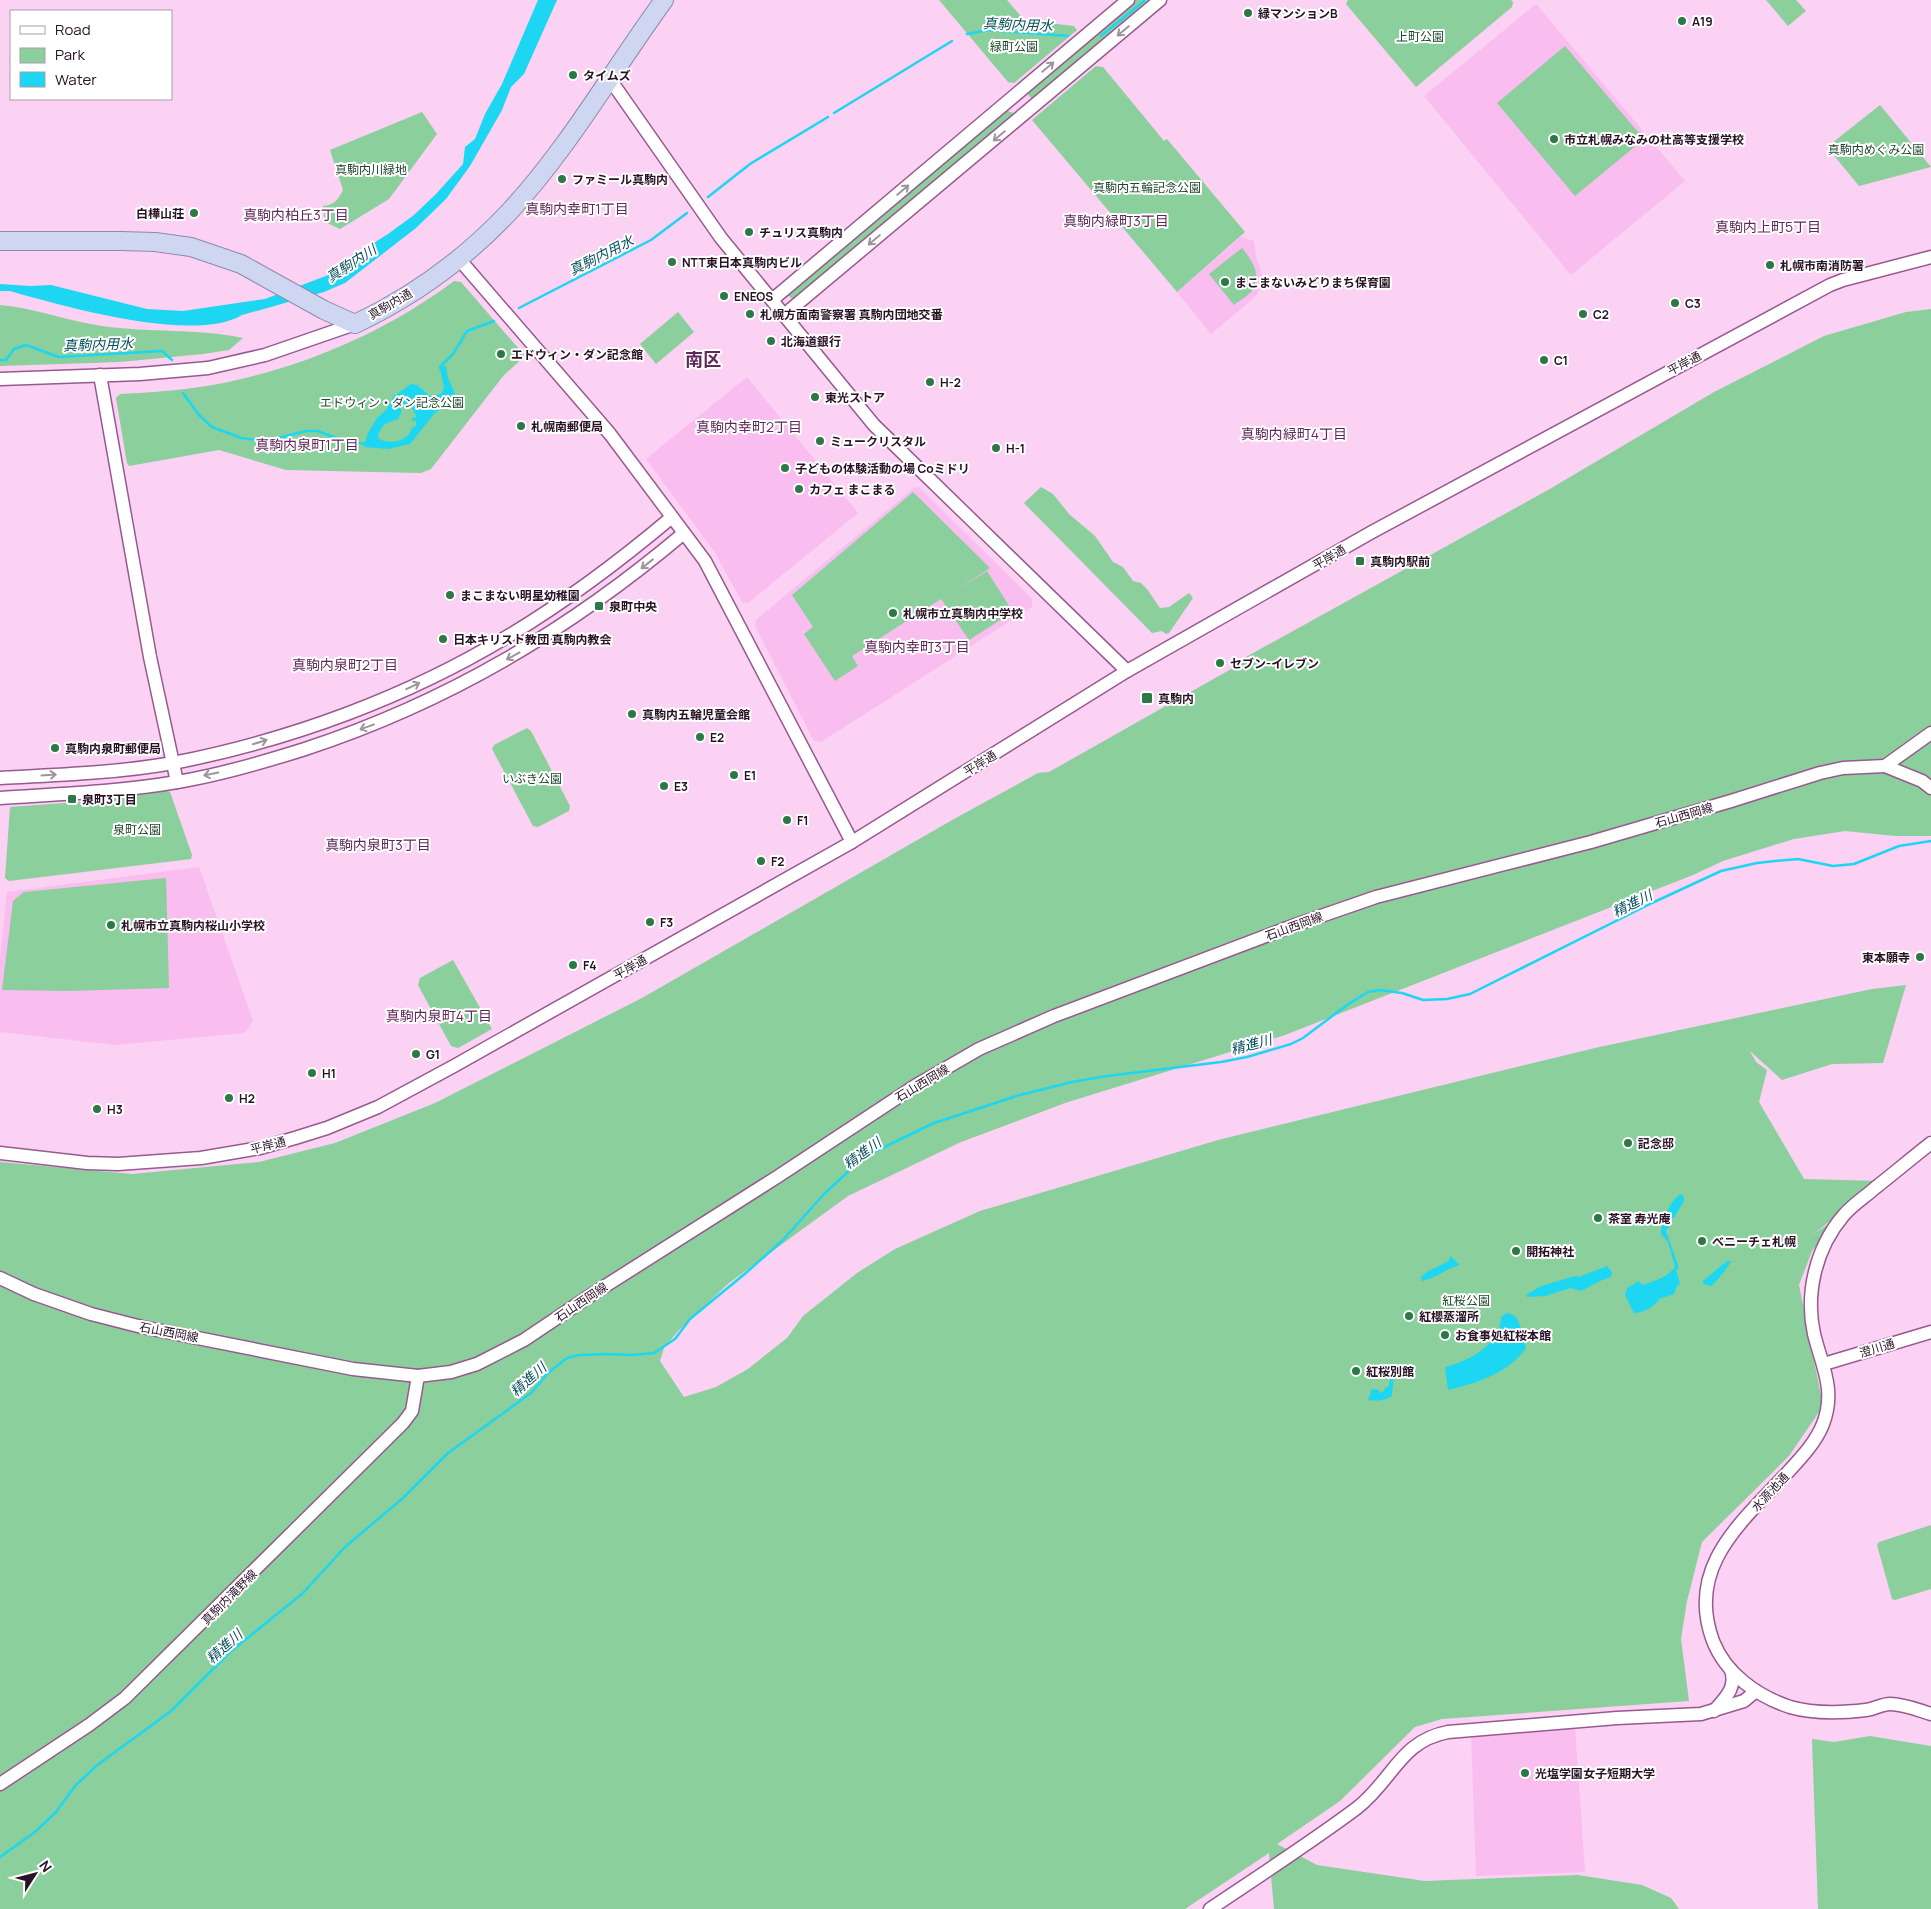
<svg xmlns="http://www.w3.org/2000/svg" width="1931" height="1909" font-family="Manrope,'Noto Sans JP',sans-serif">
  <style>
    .built { fill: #f9bdef }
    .green { fill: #8acf9c }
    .water { fill: #1dd6f2; fill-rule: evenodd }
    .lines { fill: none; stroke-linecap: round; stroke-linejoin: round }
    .stream { stroke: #1dd6f2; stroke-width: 2.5 }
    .tertiary-casing { stroke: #975a8f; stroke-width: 15 }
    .trunk-casing { stroke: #8c8ba9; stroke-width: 20 }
    .tertiary { stroke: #fff; stroke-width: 12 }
    .trunk { stroke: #ced6f2; stroke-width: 18 }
    .oneway { stroke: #9f949d }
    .poi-dot { fill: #2c7846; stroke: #fff; stroke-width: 2 }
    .labels { text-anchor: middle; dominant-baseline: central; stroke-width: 4; stroke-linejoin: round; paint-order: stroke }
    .poi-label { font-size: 12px; font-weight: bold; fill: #291126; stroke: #fff; text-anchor: start }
    .park-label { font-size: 12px; fill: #1e462b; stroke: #fff }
    .street-label { font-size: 12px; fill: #291126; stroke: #fff }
    .water-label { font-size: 14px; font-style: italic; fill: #08515c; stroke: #fff }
    .neighbourhood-label { font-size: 14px; fill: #61295b; stroke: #fff }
    .district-label { font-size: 18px; font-weight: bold; fill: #61295b; stroke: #fff }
  </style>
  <rect width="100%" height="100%" fill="#fbd1f4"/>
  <!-- built -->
  <g class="built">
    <path d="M1536,4L1685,181L1571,275L1424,96Z"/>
    <path d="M1241,237L1254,241L1256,257L1262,274V285L1255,297L1211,334L1177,292Z"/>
    <path d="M747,377L858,513L748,603L742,602L714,551L646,459Z"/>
    <path d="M919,487L1032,599V607L821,742L814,741L755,626L756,620L914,488Z"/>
    <path d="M199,867L253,1021L245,1033L115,1045L0,1032V958L7,892Z"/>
    <path d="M1575,1728L1585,1872L1476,1876L1471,1733Z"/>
  </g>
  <!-- green -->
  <g class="green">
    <path d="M939,0H1007L1024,20L1074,26L1077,30L1014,83L1008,82Z"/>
    <path d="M1136,0H1154L1033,101L1026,92Z"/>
    <path d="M1348,0H1511L1513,2L1512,7L1416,87L1346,4Z"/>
    <path d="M1766,0H1796L1806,11L1788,26Z"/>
    <path d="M1565,46L1644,139L1575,196L1497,103Z"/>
    <path d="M1096,66L1103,67L1164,141L1167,139L1245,232L1177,292L1032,120Z"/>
    <path d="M1880,105L1931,167L1859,186L1827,147Z"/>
    <path d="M1006,110L1013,113L1012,117L793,300L787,294Z"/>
    <path d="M422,112L437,134L389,199L340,229L325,222L323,206C334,205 338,200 343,190L330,150Z"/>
    <path d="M1242,248C1251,259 1262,274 1253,289C1250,295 1240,300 1234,305L1209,274Z"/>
    <path d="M454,281L461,282L525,356L504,375L431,469L421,473L286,470L219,450L129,466L127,463L116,398L120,394C160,392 202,389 241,379C318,361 391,328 454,281Z"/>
    <path d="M0,305C35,308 67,321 102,326C149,333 197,328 243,338L229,350L203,354L120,362L0,366Z"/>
    <path d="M1931,309V836H1895L1845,831L1794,839L1723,861L1693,875L1285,1035L1065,1103L961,1142L848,1196L729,1283L679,1330L664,1348L660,1361L684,1397L716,1387L748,1369L787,1338L803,1316L857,1273L895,1249L980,1211L1218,1140L1595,1048L1872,989L1906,985L1883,1063L1832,1064L1782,1080L1750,1051L1756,1062L1767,1070L1759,1102L1804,1179L1879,1181L1842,1212L1812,1235L1836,1219L1812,1251L1799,1285L1823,1406L1789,1456L1702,1542L1687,1601L1681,1639L1689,1701L1442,1719L1415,1727L1340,1801L1277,1844L1317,1865L1425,1881L1578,1875L1642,1885L1671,1898L1679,1909H1274L1269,1853L1185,1909H0V1162L132,1174L259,1162L335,1143L435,1103L642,998L954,819L1038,773L1049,772L1233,668L1235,663L1548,490L1714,392L1824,336L1906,312Z"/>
    <path d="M678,312L694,332L656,364L640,344Z"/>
    <path d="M1041,487L1053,494L1069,514L1095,536L1113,562L1123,567L1133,581L1141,583L1147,589L1160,608L1169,607L1189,593L1193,598L1169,633L1166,634L1162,631L1152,633L1024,503Z"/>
    <path d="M913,492L990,568L954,592L987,571L1013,612L969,640L941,599L852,656L858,666L835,681L804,634L813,627L792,595Z"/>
    <path d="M527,728L531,731L570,806L569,811L538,827L533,826L492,749L494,745Z"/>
    <path d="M161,787L170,792L192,855L191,859L9,881L5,878L10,807L93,801Z"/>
    <path d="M166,878L169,988L70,991L2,990L13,901L24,892Z"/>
    <path d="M453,960L492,1029L458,1048L451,1046L418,985L420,978Z"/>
    <path d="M1931,1525V1589L1895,1600L1892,1599L1877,1545L1879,1542Z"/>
    <path d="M1870,1736L1931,1746V1909H1818L1812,1739L1834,1742Z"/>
  </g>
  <!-- water -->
  <g class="water">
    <path d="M538,0H557L524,74L511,87L502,110L470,166L446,199L416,228L345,283L324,292L242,315C194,344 63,306 10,291H0V284L30,286L51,285L147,309L183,311L265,299L331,274L336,267L388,234L414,215L436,194L463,164L465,147L475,139L485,114L502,84Z"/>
    <path d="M446,366L448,378L455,394L450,397L447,394L444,397L445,406L435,413L410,444L388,449L364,447L368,433L377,418L387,409L393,397L411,384L417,385L430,396L441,394L444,388L440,367ZM403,405L409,408L411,407L417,417L412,418V421H416V426L412,428C409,441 390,445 379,439L378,435C384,422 385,424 398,419L402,411L400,408Z"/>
    <path d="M1681,1194L1684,1197V1201L1666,1231L1679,1268L1676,1270L1680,1284L1677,1286L1674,1294L1659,1299C1654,1307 1643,1313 1634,1313L1625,1295L1627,1288L1639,1281L1642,1285C1655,1281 1666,1278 1675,1267L1668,1242L1661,1234C1661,1222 1670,1200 1681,1194Z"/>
    <path d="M1450,1256L1460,1265C1447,1268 1436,1278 1422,1281L1421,1277L1427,1272L1449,1261Z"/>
    <path d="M1727,1261H1731C1729,1266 1716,1282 1711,1286L1703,1284V1281Z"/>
    <path d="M1607,1266L1612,1272L1611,1277L1600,1281L1581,1291L1570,1288L1545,1296L1527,1297L1526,1295L1541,1286L1575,1276L1579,1277Z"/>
    <path d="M1507,1313C1521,1314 1522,1335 1526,1348C1512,1368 1490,1378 1467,1385C1461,1387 1454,1388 1448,1390L1445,1367C1469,1361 1501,1344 1501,1317Z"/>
    <path d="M1380,1364C1396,1374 1394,1378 1392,1396C1384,1401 1378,1401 1368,1400L1372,1389L1379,1390L1380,1393L1384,1391L1385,1388L1388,1387C1393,1377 1387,1367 1374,1370L1376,1365Z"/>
  </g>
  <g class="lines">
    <!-- stream -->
    <g class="stream">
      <path d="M967,34L988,30L1068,36"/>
      <path d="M1101,36L1144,1"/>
      <path d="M834,113L952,41"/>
      <path d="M708,197L750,164L828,117"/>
      <path d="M519,308L651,240L687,213"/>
      <path d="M0,360H6L14,349L26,345L59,357L162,351L172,360"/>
      <path d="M441,370L440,367L453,354L467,331L494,321"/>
      <path d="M183,393L199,415L212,427L241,438L266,441L306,431H318L336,438L364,444L366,442"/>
      <path d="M0,1857L35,1832L56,1812L75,1786L96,1766L171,1711L230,1652L302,1594L345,1547L403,1498L448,1453L531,1393L548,1373L567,1358L579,1355L606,1354L632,1355L654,1353L675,1339L690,1319L747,1272L782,1241L824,1194L850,1170L874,1152L934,1123L1020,1095L1072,1082L1107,1076L1221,1062L1247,1057L1291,1044L1303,1038L1347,1005L1368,992L1380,990L1402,993L1423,1000L1447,999L1470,994L1652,903L1721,871L1757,863L1775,861L1798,859L1833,866L1854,864L1899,846L1931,841"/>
    </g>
    <defs>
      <g id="tertiary">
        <path d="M609,78L721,238L874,425L1127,671"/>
        <path d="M459,259L610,434L705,561L852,842"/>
        <path d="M772,300L1128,0"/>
        <path d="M784,315L1160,0"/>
        <path d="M100,375L150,657L177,782"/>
        <path d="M0,379L140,374L208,368L265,355L355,324"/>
        <path d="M1931,733L1885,766L1922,781L1931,788"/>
        <path d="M0,778C57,775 116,773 173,763C291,740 408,697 510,635C568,600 621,560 672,517"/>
        <path d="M0,798C59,794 119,792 177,782C220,775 264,762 305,749C448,702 569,630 684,533"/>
        <path d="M1931,1143C1912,1158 1894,1173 1875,1188C1865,1197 1852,1205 1843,1216C1816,1248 1805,1293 1814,1334C1822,1366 1836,1390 1823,1424C1816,1442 1801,1458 1788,1472C1743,1521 1685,1566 1713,1641C1726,1674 1757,1696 1790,1707C1814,1714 1841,1713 1866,1710C1874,1709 1882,1704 1890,1704C1904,1704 1918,1710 1931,1714"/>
        <path d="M0,1153L87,1163L118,1164L201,1158L260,1148L295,1138L327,1128L378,1107L454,1066L852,842L1127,671L1372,532L1830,285L1843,280L1931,257"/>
        <path d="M0,1278L34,1294L91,1314L142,1327L353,1369L418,1376L451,1372L477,1364L524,1340L591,1295L777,1177L915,1086L979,1049L1054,1016L1295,925L1376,897L1591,842L1731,801L1820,773L1843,768L1885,766"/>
        <path d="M1824,1364L1931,1332"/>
        <path d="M1714,1711C1725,1698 1737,1688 1731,1670"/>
        <path d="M0,1784L89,1725L125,1698L403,1423L412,1411L418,1376"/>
        <path d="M1210,1909C1259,1876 1310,1843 1357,1808C1393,1780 1400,1741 1448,1732L1617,1718L1701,1714L1744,1701L1756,1691"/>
      </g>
      <path id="trunk" d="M0,241H121L155,242L191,247L241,264L324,310L355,324C412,297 466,258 510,211C569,147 613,70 664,0"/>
    </defs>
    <!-- tertiary casing -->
    <use href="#tertiary" class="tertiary-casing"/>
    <!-- trunk casing -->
    <use href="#trunk" class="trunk-casing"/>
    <!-- tertiary -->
    <use href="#tertiary" class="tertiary"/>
    <!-- trunk -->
    <use href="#trunk" class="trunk"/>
  </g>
  <!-- one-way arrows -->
  <defs><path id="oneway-shaft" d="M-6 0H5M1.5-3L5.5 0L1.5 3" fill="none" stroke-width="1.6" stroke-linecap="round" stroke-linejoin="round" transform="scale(1.25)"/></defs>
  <g class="oneway">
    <use href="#oneway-shaft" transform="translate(1123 31) rotate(140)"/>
    <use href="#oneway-shaft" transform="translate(1048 67) rotate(-40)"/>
    <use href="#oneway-shaft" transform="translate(999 136) rotate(140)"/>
    <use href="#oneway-shaft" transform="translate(903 190) rotate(-40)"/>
    <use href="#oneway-shaft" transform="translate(874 240) rotate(140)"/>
    <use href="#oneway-shaft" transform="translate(647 564) rotate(142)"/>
    <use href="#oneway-shaft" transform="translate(513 656) rotate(151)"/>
    <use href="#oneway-shaft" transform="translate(413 686) rotate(-25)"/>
    <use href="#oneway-shaft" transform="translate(367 727) rotate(160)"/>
    <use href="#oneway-shaft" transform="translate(260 742) rotate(-17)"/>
    <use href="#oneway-shaft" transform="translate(211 774) rotate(168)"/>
    <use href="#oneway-shaft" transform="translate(49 775) rotate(-4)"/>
  </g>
  <!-- markers -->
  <g class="poi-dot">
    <circle cx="1248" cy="13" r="5"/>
    <circle cx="1682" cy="21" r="5"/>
    <circle cx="573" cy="75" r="5"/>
    <circle cx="1554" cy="139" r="5"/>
    <circle cx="562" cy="179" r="5"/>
    <circle cx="194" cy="213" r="5"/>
    <circle cx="749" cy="232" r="5"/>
    <circle cx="672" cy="262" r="5"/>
    <circle cx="1770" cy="265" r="5"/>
    <circle cx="1225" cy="282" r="5"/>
    <circle cx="724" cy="296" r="5"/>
    <circle cx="1675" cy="303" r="5"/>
    <circle cx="750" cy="314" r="5"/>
    <circle cx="1583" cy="314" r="5"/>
    <circle cx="771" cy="341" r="5"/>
    <circle cx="501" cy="354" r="5"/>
    <circle cx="1544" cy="360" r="5"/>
    <circle cx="930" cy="382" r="5"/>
    <circle cx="815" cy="397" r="5"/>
    <circle cx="521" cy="426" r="5"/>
    <circle cx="820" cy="441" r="5"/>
    <circle cx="996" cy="448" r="5"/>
    <circle cx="785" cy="468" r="5"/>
    <circle cx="799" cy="489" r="5"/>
    <rect x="1355" y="556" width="10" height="10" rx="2.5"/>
    <circle cx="450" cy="595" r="5"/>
    <rect x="594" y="601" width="10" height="10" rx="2.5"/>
    <circle cx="893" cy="613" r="5"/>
    <circle cx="443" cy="639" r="5"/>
    <circle cx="1220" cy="663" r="5"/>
    <rect x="1141" y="692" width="12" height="12" rx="2.5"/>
    <circle cx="632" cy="714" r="5"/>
    <circle cx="700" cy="737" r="5"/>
    <circle cx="55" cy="748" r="5"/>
    <circle cx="734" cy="775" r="5"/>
    <circle cx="664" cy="786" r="5"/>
    <rect x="67" y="794" width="10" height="10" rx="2.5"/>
    <circle cx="787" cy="820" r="5"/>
    <circle cx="761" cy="861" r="5"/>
    <circle cx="650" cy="922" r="5"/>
    <circle cx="111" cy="925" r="5"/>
    <circle cx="1920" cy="957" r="5"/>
    <circle cx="573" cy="965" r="5"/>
    <circle cx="416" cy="1054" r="5"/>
    <circle cx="312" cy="1073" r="5"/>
    <circle cx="229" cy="1098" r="5"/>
    <circle cx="97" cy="1109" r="5"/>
    <circle cx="1628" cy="1143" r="5"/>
    <circle cx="1598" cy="1218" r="5"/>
    <circle cx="1702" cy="1241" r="5"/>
    <circle cx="1516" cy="1251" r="5"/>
    <circle cx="1409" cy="1316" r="5"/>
    <circle cx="1445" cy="1335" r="5"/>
    <circle cx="1356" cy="1371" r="5"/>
    <circle cx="1525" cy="1773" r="5"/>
  </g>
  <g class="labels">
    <!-- poi labels -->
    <g class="poi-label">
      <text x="1258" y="13">緑マンションB</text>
      <text x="1692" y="21">A19</text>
      <text x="583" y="75">タイムズ</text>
      <text x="1564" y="139">市立札幌みなみの杜高等支援学校</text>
      <text x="572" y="179">ファミール真駒内</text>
      <text x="184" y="213" text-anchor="end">白樺山荘</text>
      <text x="759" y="232">チュリス真駒内</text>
      <text x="682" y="262">NTT東日本真駒内ビル</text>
      <text x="1780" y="265">札幌市南消防署</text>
      <text x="1235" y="282">まこまないみどりまち保育園</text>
      <text x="734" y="296">ENEOS</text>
      <text x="1685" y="303">C3</text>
      <text x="760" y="314">札幌方面南警察署 真駒内団地交番</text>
      <text x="1593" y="314">C2</text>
      <text x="781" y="341">北海道銀行</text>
      <text x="511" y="354">エドウィン・ダン記念館</text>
      <text x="1554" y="360">C1</text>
      <text x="940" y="382">H-2</text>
      <text x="825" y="397">東光ストア</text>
      <text x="531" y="426">札幌南郵便局</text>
      <text x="830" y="441">ミュークリスタル</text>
      <text x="1006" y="448">H-1</text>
      <text x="795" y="468">子どもの体験活動の場 Coミドリ</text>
      <text x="809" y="489">カフェ まこまる</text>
      <text x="1370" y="561">真駒内駅前</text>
      <text x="460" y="595">まこまない明星幼稚園</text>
      <text x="609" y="606">泉町中央</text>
      <text x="903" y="613">札幌市立真駒内中学校</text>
      <text x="453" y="639">日本キリスト教団 真駒内教会</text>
      <text x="1230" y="663">セブン-イレブン</text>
      <text x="1158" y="698">真駒内</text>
      <text x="642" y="714">真駒内五輪児童会館</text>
      <text x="710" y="737">E2</text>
      <text x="65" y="748">真駒内泉町郵便局</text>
      <text x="744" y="775">E1</text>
      <text x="674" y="786">E3</text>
      <text x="82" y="799">泉町3丁目</text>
      <text x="797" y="820">F1</text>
      <text x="771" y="861">F2</text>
      <text x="660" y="922">F3</text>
      <text x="121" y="925">札幌市立真駒内桜山小学校</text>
      <text x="1910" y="957" text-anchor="end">東本願寺</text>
      <text x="583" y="965">F4</text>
      <text x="426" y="1054">G1</text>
      <text x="322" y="1073">H1</text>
      <text x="239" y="1098">H2</text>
      <text x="107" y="1109">H3</text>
      <text x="1638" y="1143">記念邸</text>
      <text x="1608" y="1218">茶室 寿光庵</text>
      <text x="1712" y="1241">べニーチェ札幌</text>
      <text x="1526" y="1251">開拓神社</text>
      <text x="1419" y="1316">紅櫻蒸溜所</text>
      <text x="1455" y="1335">お食事処紅桜本館</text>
      <text x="1366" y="1371">紅桜別館</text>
      <text x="1535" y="1773">光塩学園女子短期大学</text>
    </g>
    <!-- park labels -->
    <g class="park-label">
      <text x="1420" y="36">上町公園</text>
      <text x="1014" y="46">緑町公園</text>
      <text x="1876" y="149">真駒内めぐみ公園</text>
      <text x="371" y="169">真駒内川緑地</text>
      <text x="1147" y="187">真駒内五輪記念公園</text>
      <text x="392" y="402">エドウィン・ダン記念公園</text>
      <text x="532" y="778">いぶき公園</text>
      <text x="137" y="829">泉町公園</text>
      <text x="1466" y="1300">紅桜公園</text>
    </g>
    <!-- street labels -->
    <g class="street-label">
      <text transform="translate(390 304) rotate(-30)">真駒内通</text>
      <text transform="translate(1684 363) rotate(-28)">平岸通</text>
      <text transform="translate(1329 557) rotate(-30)">平岸通</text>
      <text transform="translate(980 763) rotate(-32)">平岸通</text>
      <text transform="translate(1684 815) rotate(-16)">石山西岡線</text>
      <text transform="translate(1294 926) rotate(-20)">石山西岡線</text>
      <text transform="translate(630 967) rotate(-29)">平岸通</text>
      <text transform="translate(922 1083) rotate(-31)">石山西岡線</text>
      <text transform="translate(268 1145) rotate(-14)">平岸通</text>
      <text transform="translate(581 1302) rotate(-34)">石山西岡線</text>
      <text transform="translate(169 1332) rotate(11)">石山西岡線</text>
      <text transform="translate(1877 1348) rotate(-17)">澄川通</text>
      <text transform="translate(1770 1492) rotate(-47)">水源池通</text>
      <text transform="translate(229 1597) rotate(-45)">真駒内滝野線</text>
    </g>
    <!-- water labels -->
    <g class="water-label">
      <text transform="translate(1018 24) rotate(2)">真駒内用水</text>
      <text transform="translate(601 255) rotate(-27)">真駒内用水</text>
      <text transform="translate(351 263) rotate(-33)">真駒内川</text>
      <text transform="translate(98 344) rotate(-2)">真駒内用水</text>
      <text transform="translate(1632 903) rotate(-26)">精進川</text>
      <text transform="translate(1251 1044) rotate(-15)">精進川</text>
      <text transform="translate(862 1153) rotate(-36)">精進川</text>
      <text transform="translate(528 1379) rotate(-42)">精進川</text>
      <text transform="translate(224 1646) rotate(-42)">精進川</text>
    </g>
    <!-- neighbourhood labels -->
    <g class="neighbourhood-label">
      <text x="577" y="208">真駒内幸町1丁目</text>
      <text x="296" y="214">真駒内柏丘3丁目</text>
      <text x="1116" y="220">真駒内緑町3丁目</text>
      <text x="1768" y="226">真駒内上町5丁目</text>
      <text x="749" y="426">真駒内幸町2丁目</text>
      <text x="1294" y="433">真駒内緑町4丁目</text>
      <text x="307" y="444">真駒内泉町1丁目</text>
      <text x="917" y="646">真駒内幸町3丁目</text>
      <text x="345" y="664">真駒内泉町2丁目</text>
      <text x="378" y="844">真駒内泉町3丁目</text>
      <text x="439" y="1015">真駒内泉町4丁目</text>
    </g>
    <!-- district labels -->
    <g class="district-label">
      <text x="703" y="359">南区</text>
    </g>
  </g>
  <!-- legend -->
  <rect x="10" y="10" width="162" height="90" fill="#ffffff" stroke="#a9a0a8"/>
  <rect x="20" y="26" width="25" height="8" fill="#ffffff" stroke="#a9a0a8"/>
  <text x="55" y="35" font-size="15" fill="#291126">Road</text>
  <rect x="20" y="48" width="25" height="15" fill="#8acf9c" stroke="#a9a0a8"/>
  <text x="55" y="60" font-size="15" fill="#291126">Park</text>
  <rect x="20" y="72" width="25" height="15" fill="#1dd6f2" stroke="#a9a0a8"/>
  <text x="55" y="85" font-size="15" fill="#291126">Water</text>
  <!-- north arrow -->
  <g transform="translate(35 1874) rotate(54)" stroke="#ffffff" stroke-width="4" paint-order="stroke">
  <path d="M0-4L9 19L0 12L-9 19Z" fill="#291126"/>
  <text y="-8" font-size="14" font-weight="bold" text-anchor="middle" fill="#291126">N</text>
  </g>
</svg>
